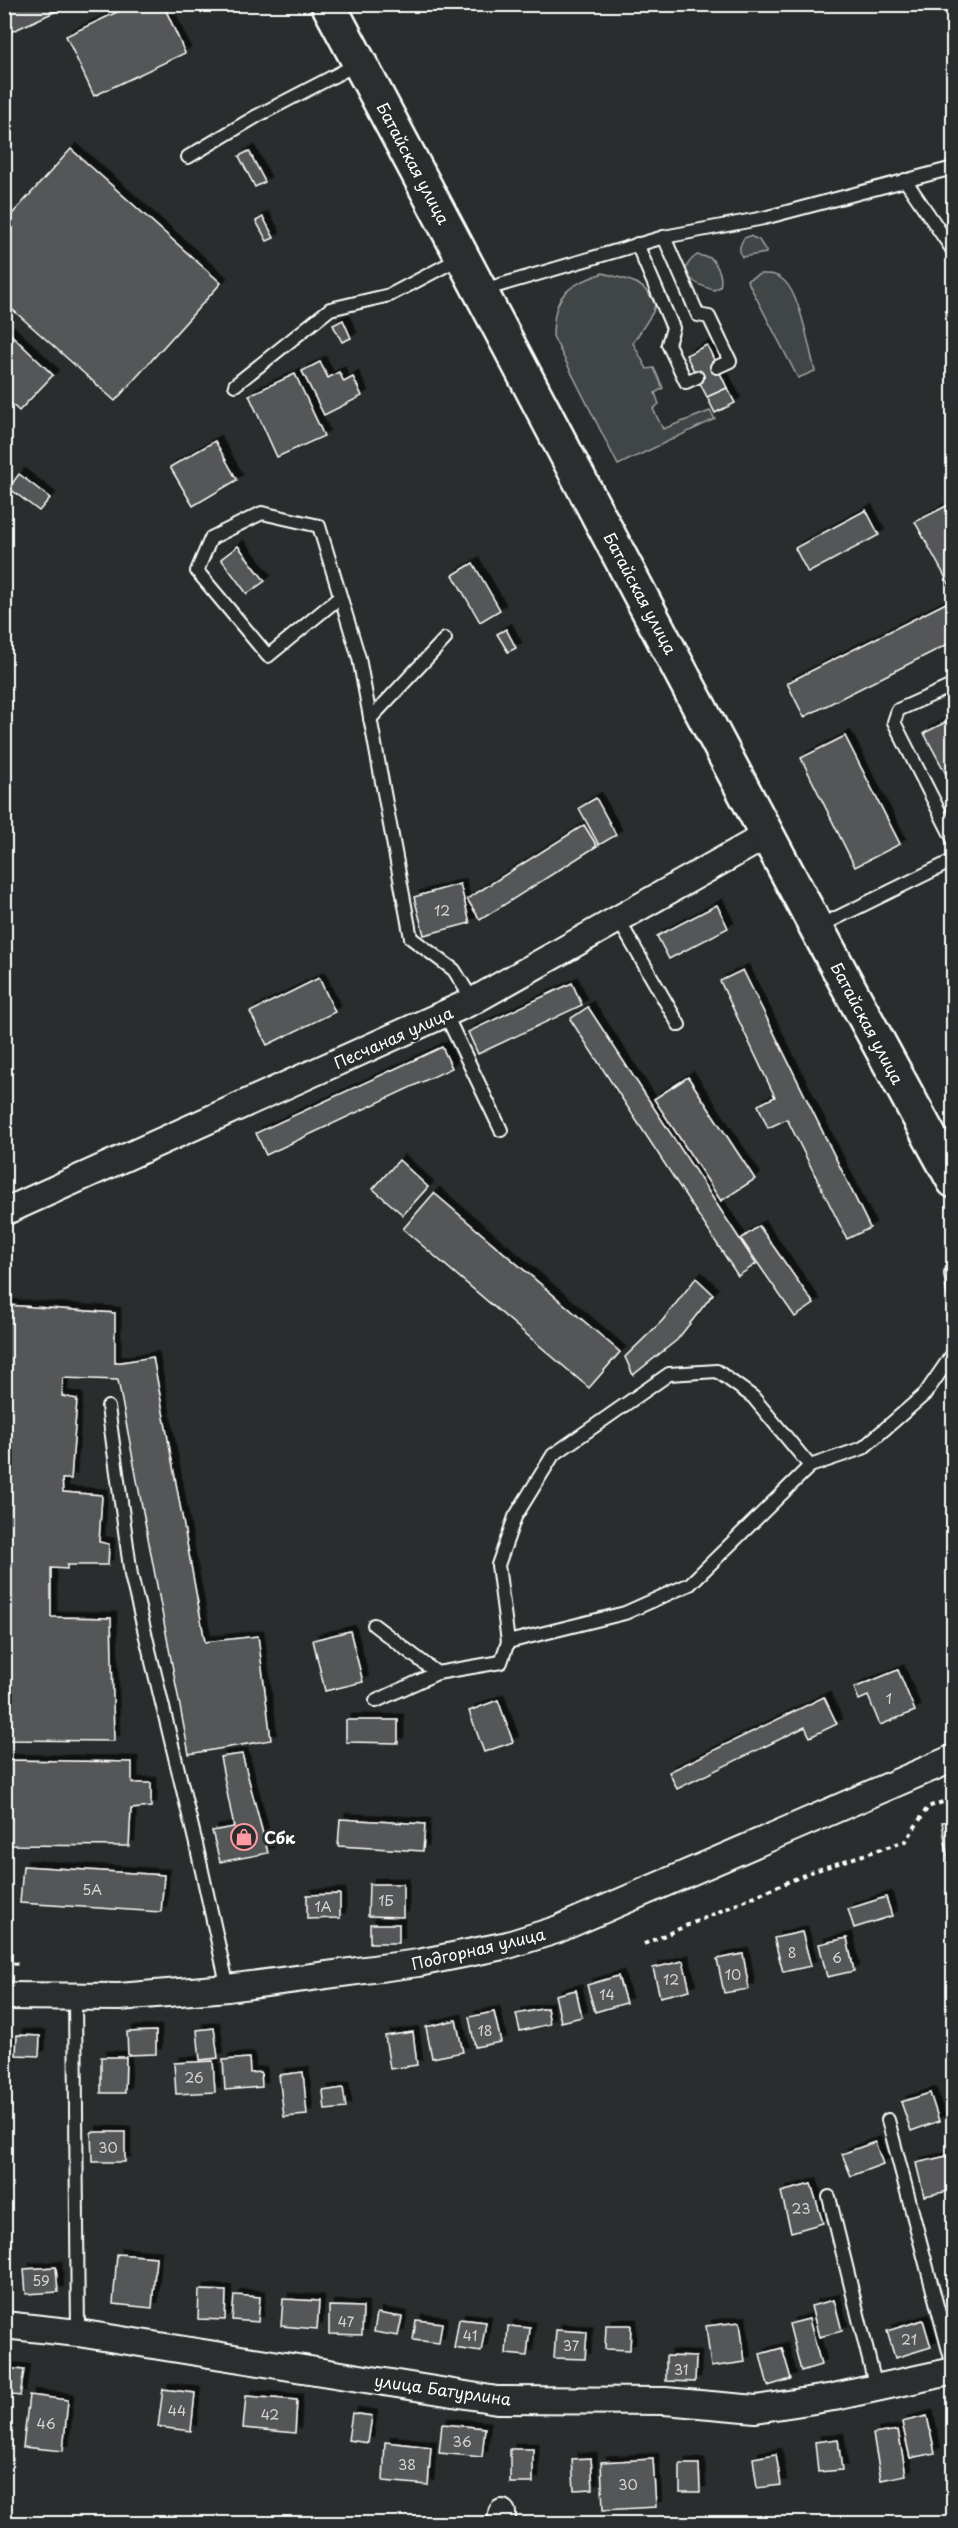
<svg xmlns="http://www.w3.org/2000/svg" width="958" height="2528" font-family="'Playpen Sans',sans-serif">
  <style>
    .green { fill: #414445; stroke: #a0a2a2; stroke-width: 1.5 }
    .building { fill: #555758; stroke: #fff; stroke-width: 1.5; filter: url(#shadow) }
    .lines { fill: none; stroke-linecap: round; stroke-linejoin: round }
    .lane-casing { stroke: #fff; stroke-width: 16 }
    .street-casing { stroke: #fff; stroke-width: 30 }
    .highway-casing { stroke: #fff; stroke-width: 38 }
    .path { stroke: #fff; stroke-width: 4; stroke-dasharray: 4.5 4.5; stroke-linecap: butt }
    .lane { stroke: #2a2d2e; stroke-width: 12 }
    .street { stroke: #2a2d2e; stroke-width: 26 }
    .highway { stroke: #2a2d2e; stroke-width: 33 }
    .labels { text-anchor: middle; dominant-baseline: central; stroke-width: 5; stroke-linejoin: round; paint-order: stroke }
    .number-label { font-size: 14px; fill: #d4d5d5 }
    .street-label { font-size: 16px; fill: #fff; stroke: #2a2d2e }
    .poi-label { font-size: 16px; font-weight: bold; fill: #fff; stroke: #2a2d2e; text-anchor: start }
  </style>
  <defs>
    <filter id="shadow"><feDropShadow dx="5.5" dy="-5.5" stdDeviation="0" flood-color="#0009"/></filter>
  </defs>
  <rect width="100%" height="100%" fill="#2a2d2e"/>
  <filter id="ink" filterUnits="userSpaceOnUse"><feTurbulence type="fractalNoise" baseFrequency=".0167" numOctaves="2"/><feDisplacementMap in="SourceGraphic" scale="12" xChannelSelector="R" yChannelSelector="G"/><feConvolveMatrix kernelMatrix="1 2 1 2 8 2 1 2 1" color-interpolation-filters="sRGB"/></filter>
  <g filter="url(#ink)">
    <!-- green -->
    <g class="green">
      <path d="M750,236L759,240L766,251V253L742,257C738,249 740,245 744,238Z"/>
      <path d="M697,255L711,258C718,267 723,275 720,287L714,290C696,285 672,273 697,255Z"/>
      <path d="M603,273C628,281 643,279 655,304L653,312L633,343L647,369L654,368L663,388L655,393L659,404L653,409L663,429L710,411L715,419L618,465L553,336C554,293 566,287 603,273Z"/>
      <path d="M760,274C768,274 775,273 782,279C800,292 809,348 815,371L798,378L747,280Z"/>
    </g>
    <!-- building -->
    <g class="building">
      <path d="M4,4H72L4,35Z"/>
      <path d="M134,4H163L185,53L94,96L66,36Z"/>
      <path d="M71,149L221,283L115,401L4,302V223Z"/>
      <path d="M249,151L265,182L255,187L239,156Z"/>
      <path d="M263,217L274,238L267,241L256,221Z"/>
      <path d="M343,320L351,338L342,342L333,325Z"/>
      <path d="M4,328L53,375L19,411L4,397Z"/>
      <path d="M707,345L727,388L707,397L686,355Z"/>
      <path d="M320,362L328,378L339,372L344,382L353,377L362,396L324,415L302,371Z"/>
      <path d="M295,374L324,436L277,457L249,395Z"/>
      <path d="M727,388L735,403L715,413L707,397Z"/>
      <path d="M215,441L237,480L193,506L170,467Z"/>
      <path d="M19,474L50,498L39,511L9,488Z"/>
      <path d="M954,502V593L915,522Z"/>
      <path d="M866,510L879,535L808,573L795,548Z"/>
      <path d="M238,546L265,581L247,594L221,559Z"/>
      <path d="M473,563L500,610L480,622L453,575Z"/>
      <path d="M946,603L954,618V641L804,717L787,683Z"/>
      <path d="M506,629L516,648L508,652L497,634Z"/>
      <path d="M954,718V789L924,733Z"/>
      <path d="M845,736L900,844L855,867L801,758Z"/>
      <path d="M596,798L616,835L599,845L579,808Z"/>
      <path d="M584,825L597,846L480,920L467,899Z"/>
      <path d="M460,884L470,923L424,935L414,897Z"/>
      <path d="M717,905L728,928L669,959L657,936Z"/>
      <path d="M743,970L870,1228L847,1239L787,1119L768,1128L758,1105L775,1097L720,981Z"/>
      <path d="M319,978L335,1012L267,1045L250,1012Z"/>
      <path d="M572,983L582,1005L478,1054L468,1032Z"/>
      <path d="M588,1007L756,1264L738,1276L570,1019Z"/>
      <path d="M442,1047L452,1068L266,1155L256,1133Z"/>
      <path d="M688,1077L755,1179L721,1201L654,1099Z"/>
      <path d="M399,1160L428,1187L403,1215L373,1189Z"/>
      <path d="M434,1193L620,1352L589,1388L403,1229Z"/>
      <path d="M759,1226L814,1304L795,1317L741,1239Z"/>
      <path d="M696,1278L713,1294L677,1340L633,1375L625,1357L662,1321Z"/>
      <path d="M7,1305L115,1313V1363L153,1357L205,1642L258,1636L271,1740L189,1754L118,1380L63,1378L62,1396L77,1399L71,1479H62L63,1492L102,1495L99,1542L109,1544L108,1565H67V1569L51,1568V1617L111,1618L114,1741L4,1740V1343Z"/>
      <path d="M350,1631L363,1682L325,1691L313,1640Z"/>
      <path d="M898,1670L915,1711L880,1725L868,1696L859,1700L854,1688Z"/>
      <path d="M824,1697L837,1724L810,1737L805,1727L677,1789L669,1772Z"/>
      <path d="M498,1700L513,1742L484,1752L469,1711Z"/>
      <path d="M346,1720H398V1743L346,1742Z"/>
      <path d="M242,1754L268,1853L220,1862L212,1831L234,1827L220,1757Z"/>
      <path d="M4,1760L132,1762V1783H151V1807L131,1809L129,1846L4,1845Z"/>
      <path d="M340,1819L425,1824L423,1851L338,1846Z"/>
      <path d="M954,1821V1873H950L942,1822Z"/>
      <path d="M23,1866L164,1875L161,1912L20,1903Z"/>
      <path d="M369,1884H403V1917L368,1916Z"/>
      <path d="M340,1894V1918L307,1919V1895Z"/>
      <path d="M886,1897L892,1916L854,1928L848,1909Z"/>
      <rect x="370" y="1924" width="29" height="19"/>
      <path d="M802,1932L811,1966L783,1972L774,1938Z"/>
      <path d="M847,1938L854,1971L827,1977L819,1944Z"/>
      <path d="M743,1954L749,1989L724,1993L717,1959Z"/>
      <path d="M683,1961L690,1990L660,1997L653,1968Z"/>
      <path d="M618,1976L626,2003L595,2012L587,1985Z"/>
      <path d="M576,1990L582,2017L561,2022L555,1995Z"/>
      <path d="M547,2008L550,2024L520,2031L516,2014Z"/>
      <path d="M494,2012L501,2042L475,2047L469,2017Z"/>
      <path d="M456,2020L463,2052L432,2058L426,2027Z"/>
      <path d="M214,2028L218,2058L200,2060L197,2030Z"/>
      <path d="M156,2031V2054L128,2055L127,2032Z"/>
      <path d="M413,2032L417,2065L390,2069L385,2036Z"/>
      <path d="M17,2035L40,2036L39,2056L16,2055Z"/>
      <path d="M4,2044L10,2045L9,2081H4Z"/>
      <path d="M101,2057H126L125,2093H101Z"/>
      <path d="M249,2058L250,2073L261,2072L262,2087L225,2090L223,2060Z"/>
      <path d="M213,2061L215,2092L176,2094L174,2063Z"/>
      <path d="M303,2072L307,2115L284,2117L279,2075Z"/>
      <path d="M343,2088L346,2108L325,2110L323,2091Z"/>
      <path d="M930,2093L939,2121L911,2131L901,2102Z"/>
      <path d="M91,2132H125V2162H92Z"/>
      <path d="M875,2142L883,2164L851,2176L842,2154Z"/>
      <path d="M947,2156L954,2190L924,2196L916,2163Z"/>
      <path d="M811,2184L823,2223L791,2232L781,2192Z"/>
      <path d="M117,2254L156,2257L152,2308L113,2304Z"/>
      <path d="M56,2267L58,2292L26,2294L24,2269Z"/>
      <path d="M199,2290L226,2291L225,2320L198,2319Z"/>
      <path d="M234,2295L260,2297L258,2322L232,2320Z"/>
      <path d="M283,2299L319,2301L317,2329L281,2326Z"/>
      <path d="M834,2300L842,2331L819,2337L811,2306Z"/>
      <path d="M329,2306L363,2307L362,2335L329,2334Z"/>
      <path d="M377,2313L402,2317L398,2336L374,2332Z"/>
      <path d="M459,2319L486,2322L481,2352L454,2348Z"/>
      <path d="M809,2319L821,2365L801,2371L789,2324Z"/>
      <path d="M416,2320L442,2323L439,2343L413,2340Z"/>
      <path d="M923,2320L931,2347L895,2358L887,2331Z"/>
      <path d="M740,2322L745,2362L711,2367L706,2326Z"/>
      <path d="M606,2325H631L630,2350L605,2349Z"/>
      <path d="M508,2326L530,2328L527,2356L506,2354Z"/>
      <path d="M556,2330L587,2332L585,2359L554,2358Z"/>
      <path d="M782,2348L791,2379L768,2386L760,2354Z"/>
      <path d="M666,2356L696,2357L695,2382L666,2381Z"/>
      <path d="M4,2368L24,2370L20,2396L4,2394Z"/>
      <path d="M163,2389L195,2393L191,2431L158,2427Z"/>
      <path d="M29,2395L68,2400L63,2451L23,2447Z"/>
      <path d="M246,2396L297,2400L295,2433L243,2428Z"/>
      <path d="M954,2410V2436L952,2437L947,2412Z"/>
      <path d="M352,2413L372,2416L368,2443L348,2440Z"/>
      <path d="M927,2416L935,2453L910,2458L902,2422Z"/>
      <path d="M442,2424L485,2428L482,2457L439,2453Z"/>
      <path d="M898,2430L906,2475L881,2480L873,2434Z"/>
      <path d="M838,2439L842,2470L818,2472L815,2442Z"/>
      <path d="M385,2442L431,2447L428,2485L383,2481Z"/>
      <rect x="510" y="2449" width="23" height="34"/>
      <path d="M776,2454L781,2485L757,2488L753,2458Z"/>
      <path d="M591,2458L593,2489L574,2490L572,2459Z"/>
      <path d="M653,2459L656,2507L603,2510L601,2462Z"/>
      <path d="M680,2464H699L700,2492H680Z"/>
    </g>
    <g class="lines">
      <defs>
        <g id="lane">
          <path d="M188,157L257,116L359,63"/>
          <path d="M905,180L954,252"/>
          <path d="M664,237L698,315L709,317L730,361L717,367"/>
          <path d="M637,244L673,328L668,344L686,382L697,377"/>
          <path d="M483,290L664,237L764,218L953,168L954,166"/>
          <path d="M235,385L330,309L390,295L462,257"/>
          <path d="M340,597L268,656L197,571L211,538L262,513L319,526L359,658L411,938L454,970L473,1001"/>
          <path d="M954,685L898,710L894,722L954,841"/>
          <path d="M370,719L445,639"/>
          <path d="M618,919L679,1025"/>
          <path d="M818,927L954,860"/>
          <path d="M445,1013L501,1130"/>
          <path d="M954,1270L951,1273L954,1294"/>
          <path d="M108,1407L131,1575L196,1844L228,1988"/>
          <path d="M374,1625L437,1673"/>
          <path d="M508,1642L625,1613L690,1584L810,1466"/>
          <path d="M376,1701L437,1673L501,1662L508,1642L498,1565L515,1517L553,1455L669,1374L717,1371L753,1397L810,1466L863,1448L925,1394L954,1352"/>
          <path d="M75,1998L78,2333"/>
          <path d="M888,2120L954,2370"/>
          <path d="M829,2197L876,2388"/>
        </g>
        <g id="street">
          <path d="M4,1212L473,1001L767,835"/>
          <path d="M4,1996L119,1997L228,1988L418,1963L508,1945L556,1930L954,1758"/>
          <path d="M4,2325L78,2333L497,2400L665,2401L756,2409L834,2397L954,2371"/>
          <path d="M502,2513V2524"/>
        </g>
        <path id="highway" d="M328,4C538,396 740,792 954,1181"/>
      </defs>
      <!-- lane casing -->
      <use href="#lane" class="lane-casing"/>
      <!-- street casing -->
      <use href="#street" class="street-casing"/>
      <!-- highway casing -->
      <use href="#highway" class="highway-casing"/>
      <!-- path -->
      <g class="path">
        <path d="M644,1944L811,1872L906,1841L928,1807L954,1798"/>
        <path d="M4,1963L20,1964"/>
      </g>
      <!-- lane -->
      <use href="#lane" class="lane"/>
      <!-- street -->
      <use href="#street" class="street"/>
      <!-- highway -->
      <use href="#highway" class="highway"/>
    </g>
  </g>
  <!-- icons -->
  <defs>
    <symbol id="shop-ring" viewBox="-11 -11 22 22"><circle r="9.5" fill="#2a2d2e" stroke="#ff9aa2" stroke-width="1.5"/><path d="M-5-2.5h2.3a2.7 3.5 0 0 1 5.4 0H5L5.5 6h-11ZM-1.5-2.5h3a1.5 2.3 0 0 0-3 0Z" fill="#ff9aa2"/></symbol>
  </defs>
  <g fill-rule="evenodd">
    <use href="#shop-ring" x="229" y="1822" width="30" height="30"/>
  </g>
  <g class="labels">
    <!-- number labels -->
    <g class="number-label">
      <text x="442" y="910">12</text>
      <text x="889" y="1698">1</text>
      <text x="92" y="1889">5А</text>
      <text x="386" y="1900">1Б</text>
      <text x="323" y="1906">1А</text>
      <text x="792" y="1952">8</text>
      <text x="837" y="1957">6</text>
      <text x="733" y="1974">10</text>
      <text x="671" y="1979">12</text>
      <text x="607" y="1994">14</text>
      <text x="485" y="2030">18</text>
      <text x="194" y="2077">26</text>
      <text x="108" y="2147">30</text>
      <text x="801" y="2208">23</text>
      <text x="41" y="2280">59</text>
      <text x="346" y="2321">47</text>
      <text x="470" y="2335">41</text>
      <text x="909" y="2339">21</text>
      <text x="571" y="2345">37</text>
      <text x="681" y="2369">31</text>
      <text x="177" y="2410">44</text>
      <text x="270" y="2414">42</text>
      <text x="46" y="2423">46</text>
      <text x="462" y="2441">36</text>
      <text x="407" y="2464">38</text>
      <text x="628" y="2484">30</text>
    </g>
    <!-- street labels -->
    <g class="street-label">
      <text transform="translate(414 163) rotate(62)">Батайская улица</text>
      <text transform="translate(641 593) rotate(62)">Батайская улица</text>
      <text transform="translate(868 1023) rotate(62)">Батайская улица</text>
      <text transform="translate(393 1037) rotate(-24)">Песчаная улица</text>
      <text transform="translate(478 1948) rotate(-13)">Подгорная улица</text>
      <text transform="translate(443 2389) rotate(8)">улица Батурлина</text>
    </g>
    <!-- poi labels -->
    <g class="poi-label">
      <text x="264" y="1837">Сбк</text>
    </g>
  </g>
  <!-- margin -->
  <rect width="958" height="2528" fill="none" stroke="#2a2d2e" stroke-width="24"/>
  <rect x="12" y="12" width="934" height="2504" fill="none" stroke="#fff" stroke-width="2" filter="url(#ink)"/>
</svg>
